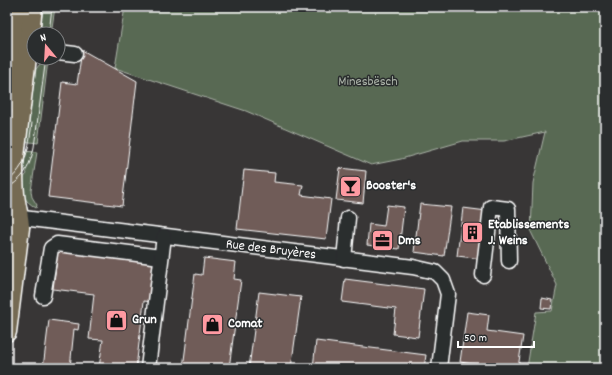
<svg xmlns="http://www.w3.org/2000/svg" width="612" height="375" font-family="Dekko,sans-serif">
  <style>
    .green { fill: #586953; stroke: #acb4a9 }
    .building { fill: #6f5c58; stroke: #fff }
    .lines { fill: none; stroke-linecap: round; stroke-linejoin: round }
    .minor-casing { stroke: #fff; stroke-width: 17 }
    .major-casing { stroke: #fff; stroke-width: 21 }
    .minor { stroke: #2a2d2e; stroke-width: 14 }
    .major { stroke: #746b52; stroke-width: 18 }
    .tram { stroke: #fff; stroke-width: 1 }
    .labels { text-anchor: middle; dominant-baseline: central; stroke-width: 3; stroke-linejoin: round; paint-order: stroke }
    .park-label { font-size: 14px; fill: #acb4a9; stroke: #2a2d2e }
    .poi-label { font-size: 14px; font-weight: bold; fill: #fff; stroke: #2a2d2e; text-anchor: start }
    .street-label { font-size: 14px; fill: #fff; stroke: #2a2d2e }
  </style>
  <rect width="100%" height="100%" fill="#383636"/>
  <filter id="ink" filterUnits="userSpaceOnUse"><feTurbulence type="fractalNoise" baseFrequency=".025" numOctaves="2"/><feDisplacementMap in="SourceGraphic" scale="8" xChannelSelector="R" yChannelSelector="G"/><feConvolveMatrix kernelMatrix="1 2 1 2 8 2 1 2 1" color-interpolation-filters="sRGB"/></filter>
  <g filter="url(#ink)">
    <!-- green -->
    <g class="green">
      <path d="M43,7H55L51,34H40Z"/>
      <path d="M125,7H605V368H527L536,312L552,311L557,285L531,232L533,183L545,132L504,141H463L401,159L371,165L246,111L115,68Z"/>
      <path d="M48,60L38,143L22,141L31,100L36,69L40,64Z"/>
      <path d="M21,151L37,152L31,191L32,197L37,205L36,208C23,199 24,198 19,183L27,174L21,161Z"/>
    </g>
    <!-- building -->
    <g class="building">
      <path d="M82,50L137,81L122,206L48,197L62,82L77,84Z"/>
      <path d="M340,168L366,171L363,203L336,200Z"/>
      <path d="M244,170L275,173L274,182L303,185L301,195L331,199L326,239L237,229Z"/>
      <path d="M420,204L451,207L444,256L414,252Z"/>
      <path d="M387,205L404,207L399,249L367,245L369,224L384,226Z"/>
      <path d="M463,208L487,211L483,259L457,256Z"/>
      <path d="M58,250L157,261L153,302L144,301L136,368H99L103,340L89,339L94,294L53,289Z"/>
      <path d="M204,258L236,262L234,279L241,280L229,368H183L195,274L202,275Z"/>
      <path d="M345,279L424,289L418,337L393,334L396,309L342,302Z"/>
      <path d="M259,292L301,297L291,368H249Z"/>
      <path d="M542,298L552,300L551,309L541,308Z"/>
      <path d="M467,312L489,315L487,331L523,336L518,368H499L460,362Z"/>
      <path d="M49,320L79,324L78,330L74,329L70,368H43Z"/>
      <path d="M316,341L426,355L424,368H313Z"/>
    </g>
    <g class="lines">
      <defs>
        <g id="minor">
          <path d="M58,52L75,54"/>
          <path d="M7,216L413,267L435,272L443,280L448,294L439,368"/>
          <path d="M344,259L348,218"/>
          <path d="M483,275L491,207L508,209L509,261"/>
          <path d="M43,296L51,248L57,244L161,257"/>
          <path d="M148,368L164,236"/>
        </g>
        <g id="major">
          <path d="M7,102L19,7"/>
          <path d="M7,332L20,228C20,217 16,206 15,194C14,184 14,175 14,165L33,7"/>
        </g>
      </defs>
      <!-- minor casing -->
      <use href="#minor" class="minor-casing"/>
      <!-- major casing -->
      <use href="#major" class="major-casing"/>
      <!-- minor -->
      <use href="#minor" class="minor"/>
      <!-- major -->
      <use href="#major" class="major"/>
      <!-- tram -->
      <g class="tram">
        <path d="M49,34L52,7"/>
        <path d="M7,182C28,165 28,149 32,123"/>
        <path d="M7,188C24,179 30,166 34,147L46,58"/>
      </g>
    </g>
  </g>
  <!-- icons -->
  <defs>
    <symbol id="bar-square" viewBox="-11 -11 22 22"><rect x="-9" y="-9" width="18" height="18" rx="4" fill="#ff9aa2" stroke="#2a2d2e"/><path d="M-6-5H6L.8 .8V4.5H3.5V6h-7V4.5H-.8V.8Z" fill="#111"/></symbol>
    <symbol id="building-square" viewBox="-11 -11 22 22"><rect x="-9" y="-9" width="18" height="18" rx="4" fill="#ff9aa2" stroke="#2a2d2e"/><path d="M-4-6H4V6H1V3H-1V6H-4ZM-2.5-4.3h1.7v1.8h-1.7ZM.8-4.3h1.7v1.8H.8ZM-2.5-1h1.7V.8h-1.7ZM.8-1h1.7V.8H.8Z" fill="#111"/></symbol>
    <symbol id="office-square" viewBox="-11 -11 22 22"><rect x="-9" y="-9" width="18" height="18" rx="4" fill="#ff9aa2" stroke="#2a2d2e"/><path d="M-6-3h4V-5.5h4V-3h4V5H-6ZM-1-4.5V-3h2v-1.5ZM-6 0V1H6V0Z" fill="#111"/></symbol>
    <symbol id="shop-square" viewBox="-11 -11 22 22"><rect x="-9" y="-9" width="18" height="18" rx="4" fill="#ff9aa2" stroke="#2a2d2e"/><path d="M-5-2.5h2.3a2.7 3.5 0 0 1 5.4 0H5L5.5 6h-11ZM-1.5-2.5h3a1.5 2.3 0 0 0-3 0Z" fill="#111"/></symbol>
  </defs>
  <g fill-rule="evenodd">
    <use href="#bar-square" x="338" y="174" width="25" height="25"/>
    <use href="#building-square" x="460" y="220" width="25" height="25"/>
    <use href="#office-square" x="370" y="228" width="25" height="25"/>
    <use href="#shop-square" x="104" y="308" width="25" height="25"/>
    <use href="#shop-square" x="200" y="312" width="25" height="25"/>
  </g>
  <g class="labels">
    <!-- park labels -->
    <g class="park-label">
      <text x="368" y="82">Minesbësch</text>
    </g>
    <!-- poi labels -->
    <g class="poi-label">
      <text x="366" y="186">Booster's</text>
      <text x="488" y="225">Etablissements<tspan x="488" dy="16">J. Weins</tspan></text>
      <text x="398" y="241">Dms</text>
      <text x="132" y="320">Grun</text>
      <text x="228" y="324">Comat</text>
    </g>
    <!-- street labels -->
    <g class="street-label">
      <text transform="translate(271 250) rotate(7)">Rue des Bruyères</text>
    </g>
  </g>
  <!-- margin -->
  <rect width="612" height="375" fill="none" stroke="#2a2d2e" stroke-width="24"/>
  <rect x="12" y="12" width="588" height="351" fill="none" stroke="#fff" stroke-width="1.5" filter="url(#ink)"/>
  <!-- north arrow -->
  <g transform="translate(46 46) rotate(342)"><circle r="19" fill="#2a2d2e" stroke="#7f8182"/>
  <path d="M0-3L7 15L0 10L-7 15Z" fill="#ff9aa2"/>
  <text y="-6" font-size="11" font-weight="bold" text-anchor="middle" fill="#ffffff">N</text>
  </g>
  <!-- scale -->
  <path d="M458 341v6h76v-6" fill="none" stroke="#ffffff" stroke-width="2"/>
  <text x="464" y="341" font-size="12" fill="#ffffff" stroke="#2a2d2e" stroke-width="3" paint-order="stroke">50 m</text>
</svg>
